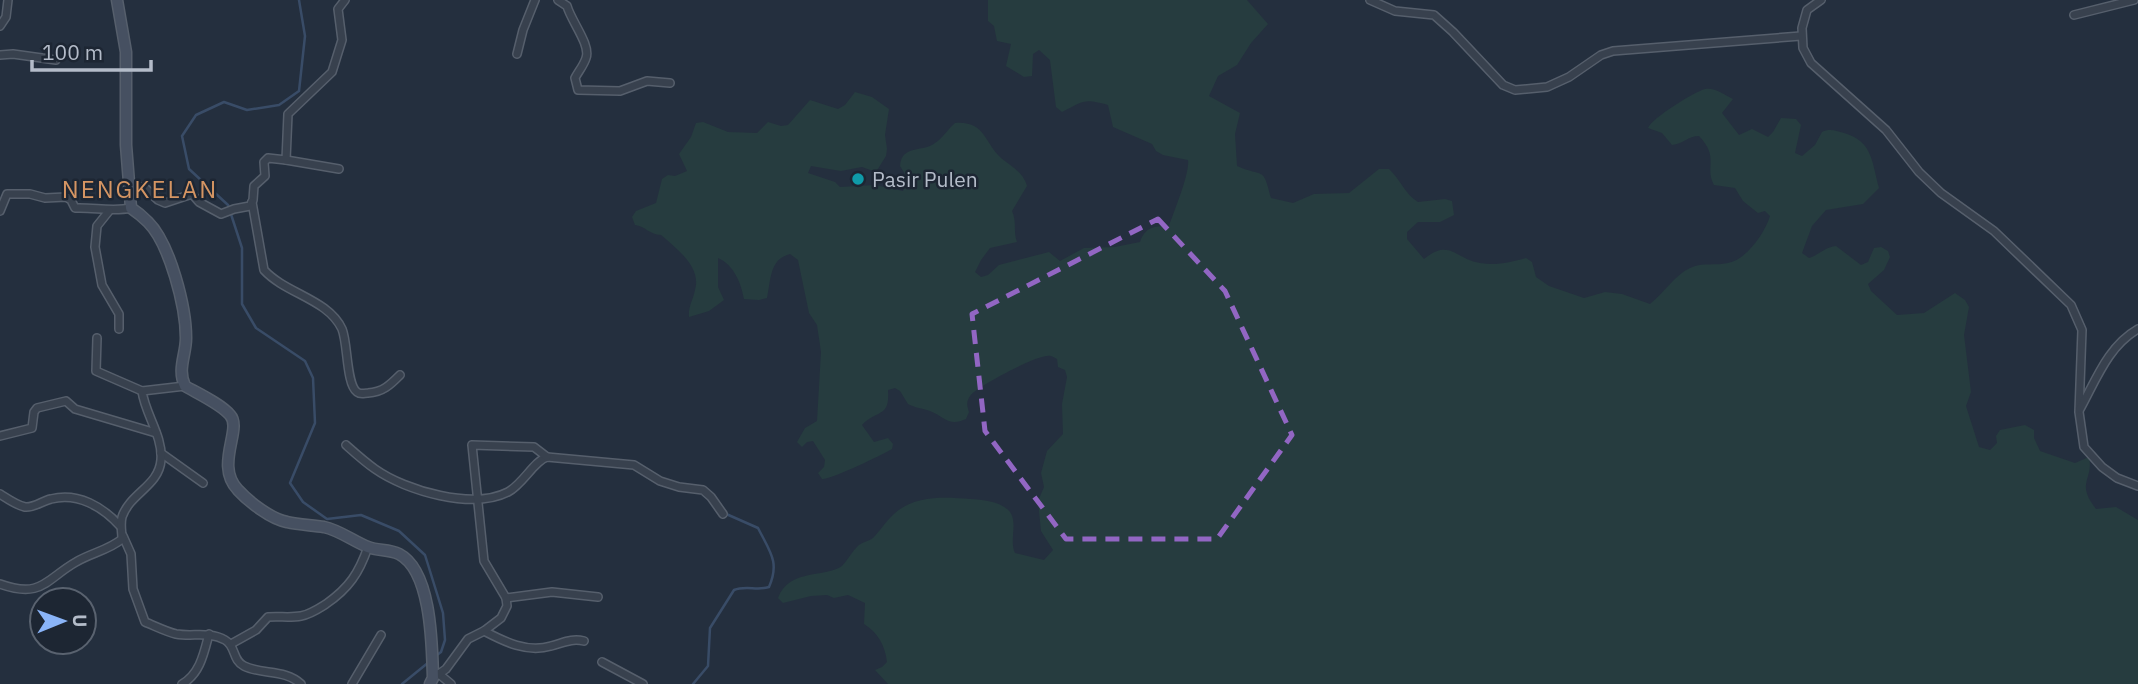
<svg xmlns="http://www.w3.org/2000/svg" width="2138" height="684" font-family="'IBM Plex Sans',sans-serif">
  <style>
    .green { fill: #263c3f }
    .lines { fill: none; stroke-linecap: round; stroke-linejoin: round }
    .stream { stroke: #394c67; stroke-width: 2.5 }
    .street-casing { stroke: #565f6c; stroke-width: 10 }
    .secondary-casing { stroke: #565f6c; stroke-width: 13 }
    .street { stroke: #38414e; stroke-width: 7 }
    .secondary { stroke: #465061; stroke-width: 10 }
    .marked { fill: none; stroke: #9266c3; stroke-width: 5; stroke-dasharray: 14 9; stroke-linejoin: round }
    .culture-dot { fill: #0f9aa8; stroke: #1d2633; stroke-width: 2.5 }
    .labels { text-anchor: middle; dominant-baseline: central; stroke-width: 5; stroke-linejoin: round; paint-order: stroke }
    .poi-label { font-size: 21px; fill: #b4bcc9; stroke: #1d2633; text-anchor: start }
    .quarter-label { font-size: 24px; letter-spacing: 2px; fill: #d59563; stroke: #1d2633 }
  </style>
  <rect width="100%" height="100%" fill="#242f3e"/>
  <!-- green -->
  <path class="green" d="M988,0H1247L1268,24L1251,43L1237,65L1218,76L1209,96L1240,113L1235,134L1237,166C1264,178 1263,165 1271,198L1293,203L1314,194L1349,193L1379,169H1389C1400,179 1405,194 1418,202L1445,199L1452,201L1454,215L1440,222H1418L1407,232V239L1424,259C1450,238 1455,259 1480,263C1496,266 1511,262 1526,258L1532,262L1536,277L1549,286L1584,298L1605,292L1622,294L1650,304C1664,293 1675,275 1690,268C1702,262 1716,266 1728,263C1746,260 1765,233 1770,216L1765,211L1758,213L1743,201L1735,188L1714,185C1704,167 1720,158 1699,136C1688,136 1683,144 1672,145L1662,133L1648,128C1652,118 1694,92 1705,89C1714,87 1725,95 1733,99L1722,113L1739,135L1752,129L1768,137L1773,132L1781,118L1796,119L1801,125L1795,153L1802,156L1815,145L1822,132C1830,128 1836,131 1844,133C1873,141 1872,163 1879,188L1863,204L1826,210L1812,226L1802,253L1809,258C1819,255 1825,247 1836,246L1861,265L1868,262L1874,248L1881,247L1888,251L1890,257L1884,270L1868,284L1871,291L1897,315L1924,313L1955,293L1965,300L1969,307L1964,335L1971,392L1966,406L1979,447L1990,450L1997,443L1996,436L2000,430L2025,425L2034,430V438L2040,451L2075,463L2089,457C2094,480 2075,482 2096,509L2116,507L2138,520V684H888L875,670L882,667L887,662C885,645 878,633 864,624L865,603L848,595L834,598L827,595L811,596L783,603L778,598C789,568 826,578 842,566C848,560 852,551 859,545C863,542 869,541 873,538C880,531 886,521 894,514C914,495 945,497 970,499C983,500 1001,501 1010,512C1018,523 1009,541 1015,553L1044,560L1053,550L1041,531L1038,501L1044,487L1041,473L1047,451L1063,434L1062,404L1067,377L1065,370L1058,367L1057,359C1053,357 1051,355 1047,356C1035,356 976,387 970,396C966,402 967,406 969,412L966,419C949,427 945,417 930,411C922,408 915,408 908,404L900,391L895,388L888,390C890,418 878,409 862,425L874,442L888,438L893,444L892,449C882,455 830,480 822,479L818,473L824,467L825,460L813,441L807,442L802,447L797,442L805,428L817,421L821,352L817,325L809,313L798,260L790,254C769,259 771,281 767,298L759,300L744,299C741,283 734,265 718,258V287L724,300L709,311L689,317C688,307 693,300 695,290C702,267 676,248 661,235C650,235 645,226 635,225L632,217L636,211L656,203L662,179L668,175L675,176L687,171L679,154L691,137L696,123L703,122L728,132L757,133L768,122L781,126L788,125L810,100L838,109L845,105L855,92L872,97L889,109L885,135L887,149L886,156L876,172L862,167L841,171L811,166L808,173L835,182L840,187L875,185L903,191L908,179L900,166C902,144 922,153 935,143C942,139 948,129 955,123C986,121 984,143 1001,158C1012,167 1023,172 1027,186L1012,211C1017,222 1013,231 1017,242L990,248L981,260L975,272L981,277L988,275L999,265L1049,252L1060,261L1084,248L1115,247L1140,242C1145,227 1154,226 1169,226C1174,211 1190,173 1188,160L1163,155L1156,151L1152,144L1113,127L1108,105C1083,98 1084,101 1062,112L1056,107L1050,60L1039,50L1033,54L1032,76L1024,77L1006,66L1011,44L997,41L994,26L988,21Z"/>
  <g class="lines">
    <!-- stream -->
    <g class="stream">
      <path d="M299,0L305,36L299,91L279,105L247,110L224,102L196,115L182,136L189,169L228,205L242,248V304L256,328L305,361L313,378L315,423L290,483L303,502L327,519L361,515L399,531L425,555L443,613L445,640L441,652L437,655"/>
      <path d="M402,684L429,662"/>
      <path d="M693,684L708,666L710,628L734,590C746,585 757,591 769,587C780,562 770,552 758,528L724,513"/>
    </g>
    <defs>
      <g id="street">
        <path d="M558,0L567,6C571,21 591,45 586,58C584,65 578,72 575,78L578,90L620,91L647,81L670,83"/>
        <path d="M1370,0L1395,11L1434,15L1453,32L1503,85L1515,90L1547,87L1569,77L1601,55L1613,51L1801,36"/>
        <path d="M1821,0L1807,10L1802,28L1803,48L1811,63L1886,130L1919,172L1941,193L1994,231L2071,305L2082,330L2079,412L2084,447L2102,467L2117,478L2138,486"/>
        <path d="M2074,15L2134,0"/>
        <path d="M0,26L6,17L8,0"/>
        <path d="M517,54L523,30L535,0"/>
        <path d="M0,55L13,54L56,60"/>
        <path d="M286,160L339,169"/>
        <path d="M130,189L144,187L158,200L165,203L192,194L199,202L221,214L234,209L250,206L253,200L254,186L265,176L264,162L268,158L286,160L288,114L332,72L342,40L338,9L345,0"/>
        <path d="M252,202L264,270C286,294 328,299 342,329C348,343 346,384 357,392C361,395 364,393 368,393C383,392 390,385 400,375"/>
        <path d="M0,211L7,194H30L45,198L66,197L71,200L75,208C94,207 111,212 131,208"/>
        <path d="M109,211L97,226L95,247L102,285L119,314V329"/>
        <path d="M97,338L96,371L142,391"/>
        <path d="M2080,409C2096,380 2108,346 2138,329"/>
        <path d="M0,436L32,428L34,412L37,408L66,401L75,409L156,433"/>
        <path d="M346,445C355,453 365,462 375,469C406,491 473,510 508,492C523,484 534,461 547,457L634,465L660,481L679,487L703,490L711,497L723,514"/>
        <path d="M161,453L203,483"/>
        <path d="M0,494C8,499 16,505 25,507C34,508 42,501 51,499C78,492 103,507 120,526"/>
        <path d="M123,536L131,554L133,589L145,622C155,626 167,632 176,634C193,637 209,631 225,640C236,646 232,660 244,666C262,675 285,669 301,684"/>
        <path d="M0,584C42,599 46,579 76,562C91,553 109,550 122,539C122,531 120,525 122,517C130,493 159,486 161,460C163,436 145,414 142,391L185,386"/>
        <path d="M506,598L552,592L598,597"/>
        <path d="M484,631C505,642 527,653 551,646C563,643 571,638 584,641"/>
        <path d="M231,644L256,630L268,617C279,616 290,618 301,616C311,614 318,609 326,604C349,588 359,573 368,547"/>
        <path d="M602,662L643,684"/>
        <path d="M439,674L451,684"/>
        <path d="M433,678L446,669L468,639L484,631L501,618L507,606L506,598L484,561L472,445L534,447L547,457"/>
        <path d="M182,684C200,674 204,653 209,634"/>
        <path d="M352,684L381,635"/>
      </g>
      <path id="secondary" d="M117,0L126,52V145L131,208C137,212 143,217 148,222C170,244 186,307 186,338C186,355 177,369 185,386C197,393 221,404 230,415C243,429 214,465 238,490C249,502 271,519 287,522C299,525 312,525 324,527C339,530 353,541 368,547C378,551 389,549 399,554C432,571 432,647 433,678L430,684"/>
    </defs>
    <!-- street casing -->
    <use href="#street" class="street-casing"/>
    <!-- secondary casing -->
    <use href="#secondary" class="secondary-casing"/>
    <!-- street -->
    <use href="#street" class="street"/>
    <!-- secondary -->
    <use href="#secondary" class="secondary"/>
  </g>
  <!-- marked area -->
  <path class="marked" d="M1158,219L1225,291L1292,435L1217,539H1066L985,431L972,314Z"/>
  <!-- markers -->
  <circle class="culture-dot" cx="858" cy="179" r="7"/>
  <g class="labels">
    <!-- poi labels -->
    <g class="poi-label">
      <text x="872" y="179">Pasir Pulen</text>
    </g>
    <!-- quarter labels -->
    <g class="quarter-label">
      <text x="140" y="189">NENGKELAN</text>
    </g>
  </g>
  <!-- north arrow -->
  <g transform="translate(63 621) rotate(89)"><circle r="33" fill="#1d2633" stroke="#59626f" stroke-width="2"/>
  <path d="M0-5L12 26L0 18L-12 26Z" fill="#8ab4f8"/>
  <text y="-10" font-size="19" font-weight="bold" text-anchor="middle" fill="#b4bcc9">U</text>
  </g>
  <!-- scale -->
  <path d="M32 60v10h119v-10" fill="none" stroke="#b4bcc9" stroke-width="3.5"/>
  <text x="42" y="60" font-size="21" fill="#b4bcc9" stroke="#1d2633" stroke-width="5" paint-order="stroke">100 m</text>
</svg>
